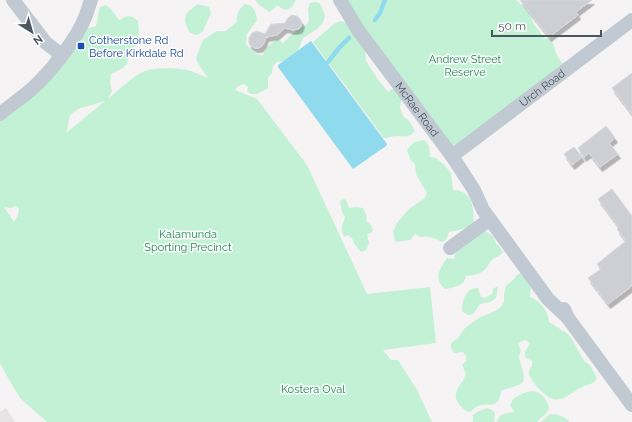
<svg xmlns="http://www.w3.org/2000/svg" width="632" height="422" font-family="Raleway,sans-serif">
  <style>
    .education { fill: #e6e4e5 }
    .green { fill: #c3f1d5; fill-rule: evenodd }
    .water { fill: #90daee }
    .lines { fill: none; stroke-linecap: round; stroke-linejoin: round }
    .stream { stroke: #90daee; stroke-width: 4.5 }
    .building { fill: #cdcfd5; stroke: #d7d9de; filter: url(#shadow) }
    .minor { stroke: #c1cad2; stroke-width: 14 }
    .transit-dot { fill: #1a4fb4; stroke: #fff; stroke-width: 1.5 }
    .labels { text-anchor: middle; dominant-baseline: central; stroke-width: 3; stroke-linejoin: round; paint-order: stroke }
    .transit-label { font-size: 11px; fill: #164399; stroke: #fff; text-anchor: start }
    .park-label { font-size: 11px; fill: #17864f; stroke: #fff }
    .street-label { font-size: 11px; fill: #4a5661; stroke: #fff }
  </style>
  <defs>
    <filter id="shadow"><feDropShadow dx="2.5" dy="4.5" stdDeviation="0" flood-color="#0004"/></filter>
  </defs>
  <rect width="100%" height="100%" fill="#f5f3f3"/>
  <!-- education -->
  <path class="education" d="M6,408L15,422H0V412Z"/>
  <!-- green -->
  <g class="green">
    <path d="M255,0H296L292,7L287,10L282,9L278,5L269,12L259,5Z"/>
    <path d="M340,0H516C523,6 532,14 533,23L545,39L547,38C556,43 553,48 557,55C559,60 564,64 567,69L452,156Z"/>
    <path d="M315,2L319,3L322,8L325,15L323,23L317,29L303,38L296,56L284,61L277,62L273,66L272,73L268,78V88L257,94H251L247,91L248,87L244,84L238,86L235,90L257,99L307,165L367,294L430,287L436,343L383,350L391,360H398L417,390L432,422H47L20,398L11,383L0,363V120L47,66L49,60L54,50L86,29L96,26C98,19 98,13 100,7L106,5L111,9L119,20C127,16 130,14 138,21C139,29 140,36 136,44C135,47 132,48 130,51C128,56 129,62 125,66C122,70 115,71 111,74L110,83L112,91L108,99C117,91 128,81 139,74C151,66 177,68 191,71C196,73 202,76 208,78L199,65L196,58L203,40L217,31H226L237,22C236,14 239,9 245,4C254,5 256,12 257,20L247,34L246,44C251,49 256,56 263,55C266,47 271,43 278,39L281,41L282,44L293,33L307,24L309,20L308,9L310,3ZM105,101L66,133L67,130L70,115L78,109ZM16,206L19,209L18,215L14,222L4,207L10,208Z"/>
    <path d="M198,4L209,7L211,13L203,31L197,35L190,33C181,17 185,13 198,4Z"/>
    <path d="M340,21L346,23L365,50L366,61L379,81L388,92L392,89L397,88L402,99L400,108L403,116L409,121L413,127L415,131C409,138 405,136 397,136C392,136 388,138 384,138L313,42L334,24Z"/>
    <path d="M424,140L429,146L430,157L436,158L444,165L451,173L453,190C473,190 475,210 473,226L459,230L449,232L446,240L442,242C438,240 433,237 429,237C422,236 421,239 415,234L410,240L395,242L393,232L397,223L409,209L425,198L427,193L416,174L415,164L410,159L407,150L414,142Z"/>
    <path d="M344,199L346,200L349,208L355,207L363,208C366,213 367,216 366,221L371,225L373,230L371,233L367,234L369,243L366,250L361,252L354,243L352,238L348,235L345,237C339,229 343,225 345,217L342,212L340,201Z"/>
    <path d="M481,229C488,232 495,236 496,244L500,247L503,252C500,256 498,256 493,259C490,261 489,264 487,267C482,274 475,275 466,276C465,285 454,288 445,289C433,279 440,268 447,258L454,259L457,246Z"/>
    <path d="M521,273L531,284L530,297C541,301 548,311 549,322L568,334L573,341L584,361L590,365L597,378C592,386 589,383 582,387C573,391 564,402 553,399C545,397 531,381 529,374C528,371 530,368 532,366V361L525,357V352L530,343L525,340L520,342L518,344L521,350L519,357L524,376L523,382L519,385L502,390C500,394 500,399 497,402C493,407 484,403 478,406C475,407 473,410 470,412C465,411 462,408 459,404C450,392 462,386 466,374L462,365L466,361V356L463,352L455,353C451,350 451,348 451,343L458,338L465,328L479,318L495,311L501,307L504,302V294L506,286L513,280L517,275Z"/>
    <path d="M498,286L496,298L490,302L480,304L473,314L468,315L462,311C462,301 466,287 478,288L481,297L485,298L492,294L493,289Z"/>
    <path d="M531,391C540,391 545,397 548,404C549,408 550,407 548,410C546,415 540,418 537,422H497C498,414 507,413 514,412L510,405C513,396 523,393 531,391Z"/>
    <path d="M487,408L492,410L495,413L494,422H472L473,421V415L477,412Z"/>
    <path d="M550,414C558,414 565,417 570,422H541Z"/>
  </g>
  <!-- water -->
  <path class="water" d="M311,41L387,144L386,146L353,169L278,67V65Z"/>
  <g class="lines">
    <!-- stream -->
    <g class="stream">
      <path d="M375,20L380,13L385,0"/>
      <path d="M328,62L339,48L349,38"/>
    </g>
  </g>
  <!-- building -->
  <g class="building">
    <path d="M520,0H592L576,12L578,15L549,37Z"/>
    <path d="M292,15L297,16L300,19L302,23L300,28L298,29L293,30L285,28L277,35L266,37L264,43L261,47L258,48H255L250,45L249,43V38L252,33L257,31L265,34L271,24H274L285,23L288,18Z"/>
    <path d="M632,73V114L612,88Z"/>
    <path d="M606,126L615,138L609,143L618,154L600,167L589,153L584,157L578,148Z"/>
    <path d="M574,147L582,157L572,165L564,154Z"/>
    <path d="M612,189L632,216V286L608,304L588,278L601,269L597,264L626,241L617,229L619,227L598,199Z"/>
  </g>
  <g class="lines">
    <!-- minor -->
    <g class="minor">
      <path d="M13,0L46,43L62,55"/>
      <path id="s1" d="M340,0L358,30L452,156L474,190L483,210L548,299L568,318"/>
      <path d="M0,114C11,105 23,97 34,87C53,69 77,39 86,15C88,10 89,5 91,0"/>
      <path id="s2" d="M452,156L632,20"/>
      <path d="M450,248L490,219"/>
      <path d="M564,309L568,318L632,405"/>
    </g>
  </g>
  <!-- markers -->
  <rect class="transit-dot" x="77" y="42" width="8" height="8" rx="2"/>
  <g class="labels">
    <!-- transit labels -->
    <g class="transit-label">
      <text x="89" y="40">Cotherstone Rd<tspan x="89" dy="13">Before Kirkdale Rd</tspan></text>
    </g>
    <!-- park labels -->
    <g class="park-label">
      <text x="465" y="59">Andrew Street<tspan x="465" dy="13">Reserve</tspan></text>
      <text x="188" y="234">Kalamunda<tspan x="188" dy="13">Sporting Precinct</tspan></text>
      <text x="313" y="389">Kostera Oval</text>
    </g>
    <!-- street labels -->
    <g class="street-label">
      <text stroke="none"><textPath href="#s2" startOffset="113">Urch Road</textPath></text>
      <text stroke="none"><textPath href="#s1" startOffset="134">McRae Road</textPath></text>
    </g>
  </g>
  <!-- north arrow -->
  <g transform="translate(32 32) rotate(143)" stroke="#ffffff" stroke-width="3" paint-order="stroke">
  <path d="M0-3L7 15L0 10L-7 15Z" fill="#4a5661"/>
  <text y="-6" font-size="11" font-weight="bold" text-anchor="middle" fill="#4a5661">N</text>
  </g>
  <!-- scale -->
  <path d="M492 30v6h109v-6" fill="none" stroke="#4a5661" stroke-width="2"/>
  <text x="498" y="30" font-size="12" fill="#4a5661" stroke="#ffffff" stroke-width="3" paint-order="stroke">50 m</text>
</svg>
